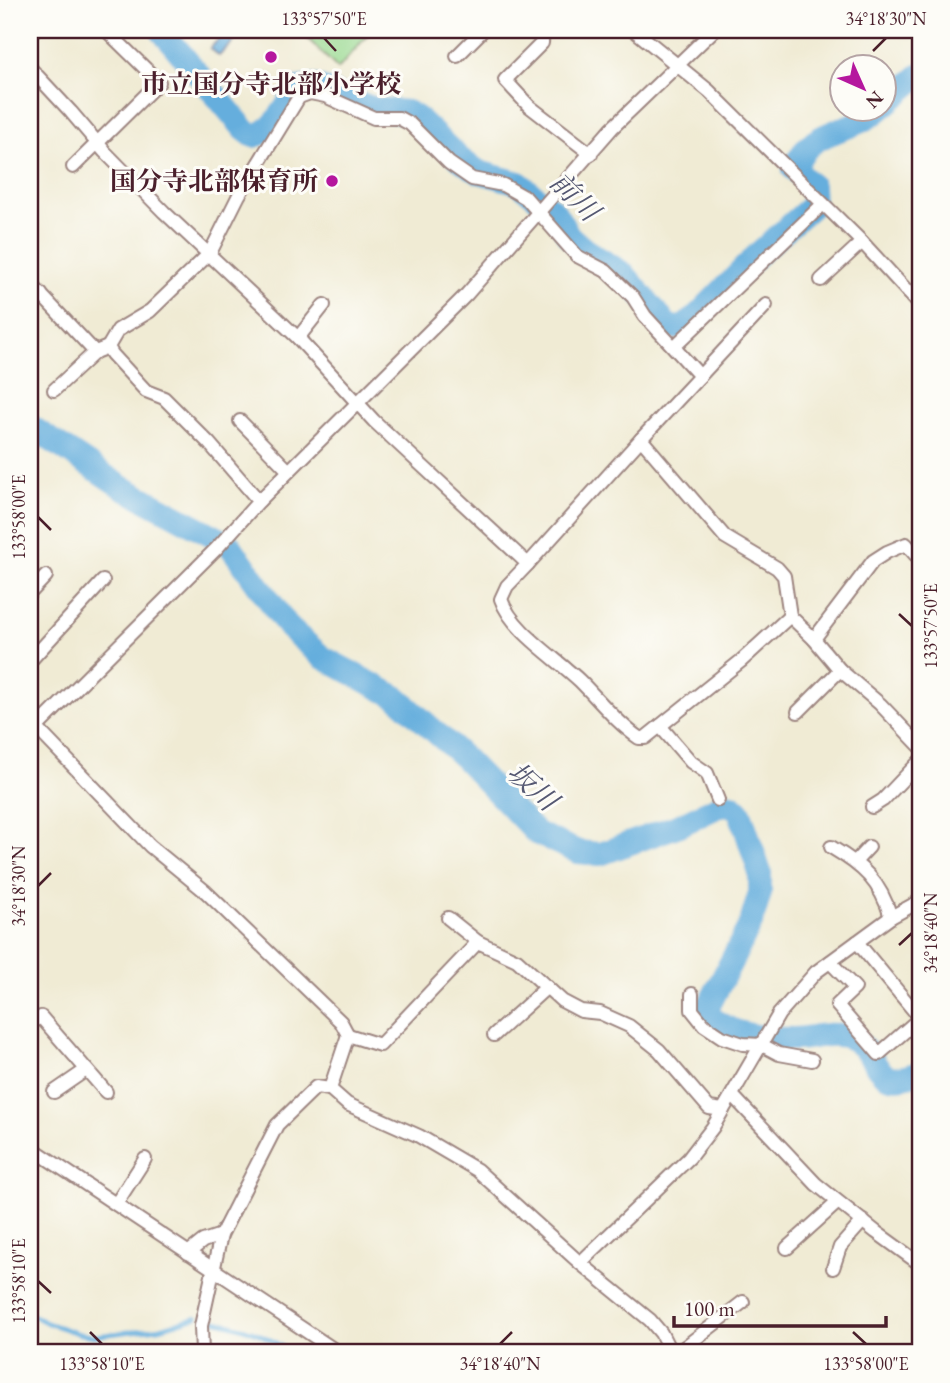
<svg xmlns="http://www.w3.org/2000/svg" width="950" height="1383" font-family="'EB Garamond','Noto Serif JP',serif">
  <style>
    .green { fill: #98d990; stroke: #717c5e; stroke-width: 2 }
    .water { fill: #65aedd; stroke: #586684; stroke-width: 2 }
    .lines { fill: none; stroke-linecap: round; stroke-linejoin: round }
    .stream { stroke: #65aedd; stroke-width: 4.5 }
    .river { stroke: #65aedd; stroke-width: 24 }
    .street-casing { stroke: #9d8580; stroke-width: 16 }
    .street { stroke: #fff; stroke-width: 12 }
    .ticks { fill: none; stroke: #4a1f2b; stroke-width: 2.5 }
    .poi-dot { fill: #b5179e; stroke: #fdfcf7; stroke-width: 2.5 }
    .labels { text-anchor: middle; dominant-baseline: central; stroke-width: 6; stroke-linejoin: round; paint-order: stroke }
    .poi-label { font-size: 26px; font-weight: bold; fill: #4a1f2b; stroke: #fdfcf7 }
    .water-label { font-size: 28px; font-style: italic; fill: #555872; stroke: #fdfcf7 }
    .neatline { fill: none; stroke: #4a1f2b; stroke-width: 2.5 }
    .ticks-label { font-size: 18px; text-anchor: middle; fill: #4a1f2b }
  </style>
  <rect width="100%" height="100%" fill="#fdfcf7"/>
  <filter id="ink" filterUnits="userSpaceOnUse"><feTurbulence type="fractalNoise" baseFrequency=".0143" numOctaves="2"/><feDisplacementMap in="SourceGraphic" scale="14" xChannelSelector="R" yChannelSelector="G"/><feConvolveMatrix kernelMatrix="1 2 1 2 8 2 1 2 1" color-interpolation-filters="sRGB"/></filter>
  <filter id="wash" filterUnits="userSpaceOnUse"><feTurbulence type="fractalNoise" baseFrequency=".00686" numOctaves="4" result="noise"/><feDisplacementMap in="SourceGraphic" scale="28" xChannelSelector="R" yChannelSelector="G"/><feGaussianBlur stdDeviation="1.57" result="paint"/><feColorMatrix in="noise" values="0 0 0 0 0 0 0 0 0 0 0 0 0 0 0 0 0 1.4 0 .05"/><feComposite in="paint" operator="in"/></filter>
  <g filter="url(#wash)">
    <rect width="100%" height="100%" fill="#f0ebd4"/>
    <!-- green -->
    <path class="green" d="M299,30H372L338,69Z"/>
    <!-- water -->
    <path class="water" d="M228,30H236L241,34L219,56L210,48Z"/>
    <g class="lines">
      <!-- stream -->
      <g class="stream">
        <path d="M30,1314L47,1323L80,1334L94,1336L160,1328L197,1317"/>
        <path d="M209,1319C242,1327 263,1332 291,1353"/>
      </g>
      <!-- river -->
      <g class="river">
        <path d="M161,30L245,130L253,136C276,132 285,105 299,88L315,86L374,109L407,112L416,117L460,159L479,172L519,183L554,211L569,236L585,250L624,274L669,327L682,328L693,320L759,253L813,205L812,186L794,169C811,125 850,136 881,108"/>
        <path d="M884,106L920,75"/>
        <path d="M30,426L122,487L229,544L289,628L322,657L398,698L465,759L536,833L578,852L600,854L680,825L723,804L732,805L740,812L760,873V893L751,923L706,1011C722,1035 767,1039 794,1039C811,1039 831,1031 848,1037C882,1051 869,1093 920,1072"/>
      </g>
    </g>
  </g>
  <g filter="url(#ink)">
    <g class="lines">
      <defs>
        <g id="street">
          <path d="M543,30L542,43L505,80L529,106L591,154"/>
          <path d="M634,30L709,91L862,242L920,305"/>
          <path d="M30,35L34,30"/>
          <path d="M457,56L483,30"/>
          <path d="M30,68L71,112L105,152L164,212L298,338L374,421L528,564L507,586L501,599C512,631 555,657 580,681C599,700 616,722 639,738H645L741,661L790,616L814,639L840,670L880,704L920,746"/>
          <path d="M73,167L159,82L106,30"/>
          <path d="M821,280L862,242"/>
          <path d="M30,283L95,352L108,347"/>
          <path d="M30,304L41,294"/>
          <path d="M298,338L324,305"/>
          <path d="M674,347L823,204"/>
          <path d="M700,376L766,305"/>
          <path d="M54,390L95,352"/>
          <path d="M240,421L289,471"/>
          <path d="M259,501L209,443L164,398L146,391L112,354L108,347L118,330L150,311L210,253L239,195L299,97L310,93L325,96L374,118H399L410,124L449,163L472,179L503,185L526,198L577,256L606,271L633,297L645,316L700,376L641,439"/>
          <path d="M528,564L641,439L725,537L777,568L784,576L790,616"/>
          <path d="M30,593L46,576"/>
          <path d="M814,639L873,561L887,552L906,544L920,560"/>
          <path d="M30,661L103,581"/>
          <path d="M798,712L840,670"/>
          <path d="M30,721L150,846L206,892L341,1022L348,1035L330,1089L347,1104L419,1136L477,1170L580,1263L650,1320L661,1333L671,1353"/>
          <path d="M660,726L691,762L707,773L718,800"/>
          <path d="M30,734L217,548L259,501L467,294L612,128L714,30"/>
          <path d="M872,807L883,800L920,761"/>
          <path d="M831,847C863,866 880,881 891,917"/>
          <path d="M855,862L869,847"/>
          <path d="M448,918L478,942"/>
          <path d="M830,962L855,988L837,1005L879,1054L920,1018L857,942"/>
          <path d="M692,994V1010L704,1025L722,1037L743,1044L762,1045L779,1054L812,1060"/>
          <path d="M30,1023L41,1017L106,1092"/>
          <path d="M348,1035L380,1045L478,942L517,960L562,1001L581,1011L600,1013L629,1026L659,1050L709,1108L723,1110"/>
          <path d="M494,1035L547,987"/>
          <path d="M54,1092L86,1070"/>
          <path d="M732,1095L816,1184L876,1232L920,1264"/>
          <path d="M30,1147L339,1353"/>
          <path d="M116,1204L145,1159"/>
          <path d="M787,1248L838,1202"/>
          <path d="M188,1253L203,1241L221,1235"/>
          <path d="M580,1263L689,1158L713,1127L779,1014L816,972L891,917L920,901"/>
          <path d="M833,1268L840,1247L863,1221"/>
          <path d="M202,1353L201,1326L221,1235L277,1125L316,1087L330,1089"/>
          <path d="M677,1353L743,1302"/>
        </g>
      </defs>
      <!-- street casing -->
      <use href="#street" class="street-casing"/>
      <!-- street -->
      <use href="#street" class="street"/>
    </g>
  </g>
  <!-- ticks -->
  <path class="ticks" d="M324,38L336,51M873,51L886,38M38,517L51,530M899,614L912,626M38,886L51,873M899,945L912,933M38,1281L51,1293M90,1332L102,1344M853,1332L866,1344M500,1344L512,1332"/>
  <!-- markers -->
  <g class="poi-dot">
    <circle cx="271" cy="57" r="7"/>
    <circle cx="332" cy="181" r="7"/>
  </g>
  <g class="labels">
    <!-- poi labels -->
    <g class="poi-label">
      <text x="271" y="84">市立国分寺北部小学校</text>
      <text x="318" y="181" text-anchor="end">国分寺北部保育所</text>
    </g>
    <!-- water labels -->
    <g class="water-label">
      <text transform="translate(575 196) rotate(45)">前川</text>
      <text transform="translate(533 786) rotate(42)">坂川</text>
    </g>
  </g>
  <!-- margin -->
  <rect width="950" height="1383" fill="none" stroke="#fdfcf7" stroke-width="77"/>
  <!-- north arrow -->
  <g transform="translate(863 88) rotate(135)"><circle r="33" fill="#fdfcf7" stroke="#b5a4a5" stroke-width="2"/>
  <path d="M0-5L12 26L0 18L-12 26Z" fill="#b5179e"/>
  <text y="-10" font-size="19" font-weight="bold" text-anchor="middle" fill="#4a1f2b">N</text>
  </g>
  <!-- scale -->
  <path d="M674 1316v10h212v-10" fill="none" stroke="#4a1f2b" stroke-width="3.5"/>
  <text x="684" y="1316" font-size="21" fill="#4a1f2b" stroke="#fdfcf7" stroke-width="5" paint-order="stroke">100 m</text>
  <rect x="38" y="38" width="874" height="1306" class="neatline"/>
  <g class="ticks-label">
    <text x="324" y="25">133°57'50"E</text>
    <text x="886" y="25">34°18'30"N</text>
    <text transform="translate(19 517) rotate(-90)" y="6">133°58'00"E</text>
    <text transform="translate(931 626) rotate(-90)" y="6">133°57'50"E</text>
    <text transform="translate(19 886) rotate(-90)" y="6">34°18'30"N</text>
    <text transform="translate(931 933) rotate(-90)" y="6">34°18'40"N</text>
    <text transform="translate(19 1281) rotate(-90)" y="6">133°58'10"E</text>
    <text x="102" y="1370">133°58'10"E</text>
    <text x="500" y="1370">34°18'40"N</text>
    <text x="866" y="1370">133°58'00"E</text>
  </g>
</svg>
